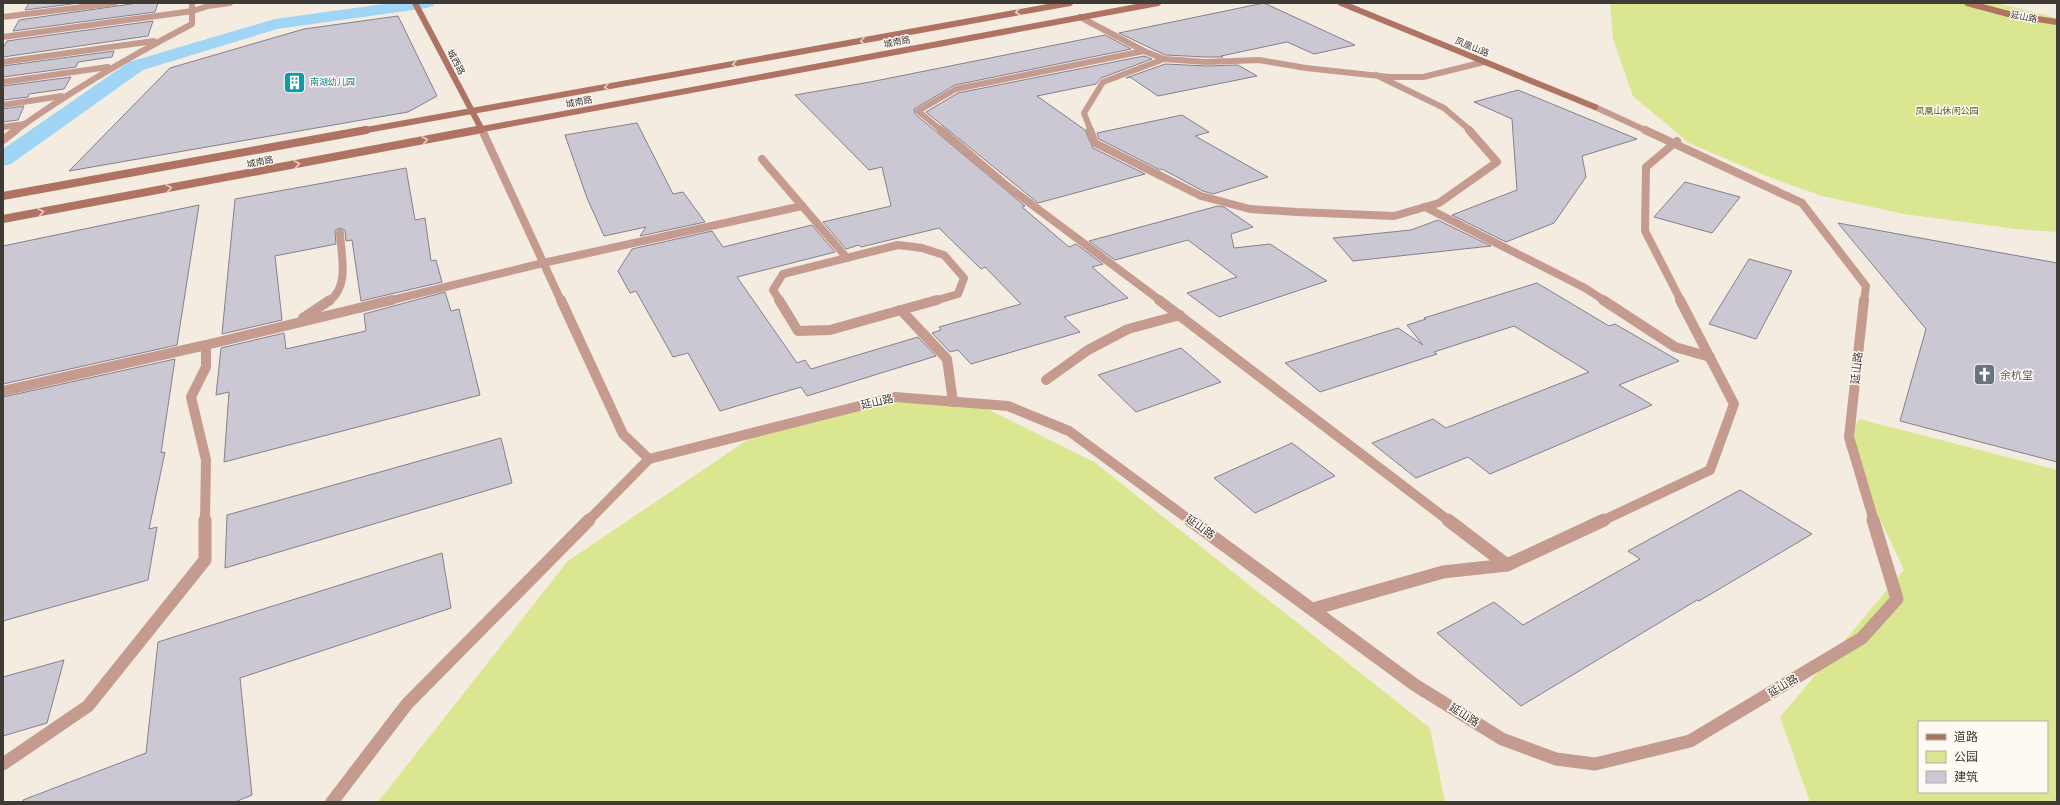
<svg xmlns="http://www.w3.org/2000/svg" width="2060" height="805" font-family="Raleway,'Noto Sans SC',sans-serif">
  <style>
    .green { fill: #dbe691; fill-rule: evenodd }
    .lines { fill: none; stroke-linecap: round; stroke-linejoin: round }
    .canal { fill: #a1d5f6; fill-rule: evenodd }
    .building { fill: #cbc8d4; stroke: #83818c }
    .lane-far3 { stroke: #c59b8f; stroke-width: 6 }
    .lane-far2 { stroke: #c59b8f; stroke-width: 8 }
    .lane-far1 { stroke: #c59b8f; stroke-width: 10 }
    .lane { stroke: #c59b8f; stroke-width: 13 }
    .street-far3 { stroke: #c59b8f; stroke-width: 6 }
    .street-far2 { stroke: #c59b8f; stroke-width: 8 }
    .street-far1 { stroke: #c59b8f; stroke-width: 10 }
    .street { stroke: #c59b8f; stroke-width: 13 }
    .secondary-far1 { stroke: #ae7362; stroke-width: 6 }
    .secondary { stroke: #ae7362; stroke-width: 8 }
    .oneway { stroke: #e7d1c8 }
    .labels { text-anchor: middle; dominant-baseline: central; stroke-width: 3; stroke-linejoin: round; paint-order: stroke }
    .far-street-label { font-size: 9px; fill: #3e3a36; stroke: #fff9f3 }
    .far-culture-label { font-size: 9px; fill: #0d838f; stroke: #fff9f3; text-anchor: start }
    .far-park-label { font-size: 9px; fill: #525815; stroke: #fff9f3 }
    .street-label { font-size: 11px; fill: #3e3a36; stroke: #fff9f3 }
    .worship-label { font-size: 11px; fill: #5b616d; stroke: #fff9f3; text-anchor: start }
  </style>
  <rect width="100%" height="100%" fill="#f4ebe1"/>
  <!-- green -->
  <g class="green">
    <path d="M1610,3H1996L2057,18V232L2016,229L1904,214L1822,196L1766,176L1689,143L1633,96L1613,39Z"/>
    <path d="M909,397L979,405L1094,462L1430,728L1445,802H378L568,561L762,430Z"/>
    <path d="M1859,419L2057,470V802H1810L1780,717L1904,570L1845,445ZM1919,722H2047V792H1919Z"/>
  </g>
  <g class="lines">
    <!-- canal -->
    <path class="canal" d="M391,3H435L433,6L427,8L277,29L143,70L11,164L3,166V149L129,62L275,19Z"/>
  </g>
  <!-- building -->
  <g class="building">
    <path d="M29,3H79L25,10Z"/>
    <path d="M138,3H158L155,12L13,31L19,20Z"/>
    <path d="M1264,3L1355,45L1314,54L1287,42L1221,56L1223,57H1206L1165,55L1119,33Z"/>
    <path d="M398,16L437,96L408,112L69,171L170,68L304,29Z"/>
    <path d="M153,21L148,36L3,57V48L7,41Z"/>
    <path d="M1105,35L1131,49L955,85L914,109L915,114L1025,206L1022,207L1069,247L1076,244L1103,264L1092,267L1128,298L1064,317L1080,332L971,364L958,350L950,352L932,333L941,330L939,327L1021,304L985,267L981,269L939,228L861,247L859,245L846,249L823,222L891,206L882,167L869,170L795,95L870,82Z"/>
    <path d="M114,51L112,57L78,62L76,67L3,77V66Z"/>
    <path d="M1144,56L1152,59L1101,78L1096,84L1037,96L1085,130L1093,148L1145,174L1038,203L926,112L958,93Z"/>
    <path d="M1165,64L1206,66L1238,65L1257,76L1158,96L1130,77L1126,78Z"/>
    <path d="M71,77L64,89L29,94L28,97L3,100V86Z"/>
    <path d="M1518,90L1637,139L1582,156L1586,177L1554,223L1506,242L1452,215L1517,190L1512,119L1474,102Z"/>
    <path d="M24,106L18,120L3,122V109Z"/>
    <path d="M1182,115L1209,132L1195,136L1268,177L1213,194L1203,191L1162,169L1160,170L1099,139L1097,133Z"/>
    <path d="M637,123L673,194L683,192L705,222L640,236L646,227L604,236L587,198L565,135Z"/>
    <path d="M406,168L415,220L425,218L431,261L436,260L442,282L361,301L352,240L346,241L345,230L339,228L335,231L336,244L275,256L282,320L222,334L235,199Z"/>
    <path d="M1685,182L1740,197L1712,233L1654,217Z"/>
    <path d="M199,205L177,345L3,384V246Z"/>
    <path d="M1218,206L1224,207L1253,227L1231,234L1234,248L1270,244L1327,281L1219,317L1187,293L1237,277L1188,240L1115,260L1089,241Z"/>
    <path d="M1438,220L1491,246L1353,261L1333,238L1411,230Z"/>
    <path d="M1838,223L2057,263V462L1900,421L1926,329Z"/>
    <path d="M812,225L835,252L737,277L797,363L805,360L811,369L918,337L936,356L807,396L801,387L720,411L688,353L673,357L636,291L630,293L618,271L632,249L712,231L723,247Z"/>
    <path d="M1749,259L1792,271L1756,339L1709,324Z"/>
    <path d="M1537,283L1609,326L1615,324L1679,361L1619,385L1652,405L1490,474L1468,457L1416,478L1372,443L1433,419L1446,428L1589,372L1514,326L1434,352L1437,354L1320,392L1285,363L1398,328L1423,345L1407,325L1426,319L1424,318Z"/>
    <path d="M445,292L451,311L459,309L480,395L224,462L229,392L216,395L221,348L284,333L286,349L366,331L364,314Z"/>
    <path d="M1181,348L1221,382L1136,412L1098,375Z"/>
    <path d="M175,359L161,453L165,452L149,529L157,527L148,580L3,621V397Z"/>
    <path d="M501,438L512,483L225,568L227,515Z"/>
    <path d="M1292,443L1335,476L1255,513L1214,478Z"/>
    <path d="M1740,490L1812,534L1699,601L1697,600L1521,706L1437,633L1494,602L1523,625L1640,559L1628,551Z"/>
    <path d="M442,553L451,608L240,678L252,795L235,802H24L23,800L146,753L158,642Z"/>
    <path d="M64,660L47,723L3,736V677Z"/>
  </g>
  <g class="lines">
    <!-- lane-far3 -->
    <g class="lane-far3">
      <path d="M3,17L115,3"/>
      <path d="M3,37L193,11L208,6L230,3"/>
      <path d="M1144,51L1164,59L1206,62L1259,60L1306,68L1389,77H1423L1484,62"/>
      <path d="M3,62L154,41"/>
      <path d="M1376,75L1444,108L1471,131"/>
      <path d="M3,82L108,67"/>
      <path d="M3,105L62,96"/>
      <path d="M3,127L25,124"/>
      <path d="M15,131C73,89 129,57 192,24V3"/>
      <path d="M942,131L918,111L956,89L1144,51L1080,17"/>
      <path d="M1091,131L1084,113L1103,82L1164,59"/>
    </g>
    <!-- lane-far2 -->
    <g class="lane-far2">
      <path d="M941,130L1007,186L1161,301"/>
      <path d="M1090,130L1095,143L1201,196L1250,209L1297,212L1394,216L1439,203L1497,162L1469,130"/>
      <path d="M3,140L16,130"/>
      <path d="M1677,141L1646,167L1645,231L1681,301"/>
      <path d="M762,159L847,258"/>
      <path d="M1425,207L1585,288L1605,301"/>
      <path d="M543,263L802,206"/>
      <path d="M780,301L773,290L783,274L898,245L922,248L944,255L964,278L958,294L934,301"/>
    </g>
    <!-- lane-far1 -->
    <g class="lane-far1">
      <path d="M779,300L798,331L830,330L901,310"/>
      <path d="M1159,300L1449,521"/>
      <path d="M1603,300L1675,347L1710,357"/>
      <path d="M901,310L947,359L953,402"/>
      <path d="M901,310L937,300"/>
      <path d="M1046,380L1088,350L1128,329L1180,315"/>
      <path d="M1602,521L1710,470L1734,404L1680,300"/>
    </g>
    <!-- lane -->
    <g class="lane">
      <path d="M1448,520L1507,565"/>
      <path d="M1313,609L1443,572L1507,565L1604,520"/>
    </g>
    <!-- street-far3 -->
    <path class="street-far3" d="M1595,107L1647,131"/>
    <!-- street-far2 -->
    <g class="street-far2">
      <path d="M482,130L561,301"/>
      <path d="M1645,130L1802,203L1866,286L1864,301"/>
      <path d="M329,301C350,287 341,255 340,233"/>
      <path d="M388,301L543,263"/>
    </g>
    <!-- street-far1 -->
    <g class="street-far1">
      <path d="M561,300L623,434L649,459"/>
      <path d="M1864,300L1849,437L1874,521"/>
      <path d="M303,318L330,300"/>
      <path d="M3,391L206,345"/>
      <path d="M649,459L895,397L1008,406L1069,431L1191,521"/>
      <path d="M205,521L206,460L191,397L206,367V345L392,300"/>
      <path d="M588,521L649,459"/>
    </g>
    <!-- street -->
    <g class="street">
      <path d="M1190,520L1415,685L1502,739L1556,759L1595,764L1690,741L1862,638L1897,599L1873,520"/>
      <path d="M3,764L88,706L205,560V520"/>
      <path d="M332,802L407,704L589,520"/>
    </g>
    <!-- secondary-far1 -->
    <g class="secondary-far1">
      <path d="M415,3L482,130"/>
      <path d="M1341,3L1595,107"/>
      <path d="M1967,3L2016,16L2057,22"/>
      <path d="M361,131L1070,3"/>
      <path d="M472,131L1158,3"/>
    </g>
    <!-- secondary -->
    <g class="secondary">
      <path d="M3,196L366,130"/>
      <path d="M3,219L477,130"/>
    </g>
  </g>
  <!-- one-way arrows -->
  <defs><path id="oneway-chevron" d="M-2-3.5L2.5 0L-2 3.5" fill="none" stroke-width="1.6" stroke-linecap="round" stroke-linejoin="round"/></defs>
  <g class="oneway">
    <use href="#oneway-chevron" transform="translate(1018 12) rotate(170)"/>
    <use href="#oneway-chevron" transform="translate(863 41) rotate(170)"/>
    <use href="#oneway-chevron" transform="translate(735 64) rotate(170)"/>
    <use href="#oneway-chevron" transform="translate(607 87) rotate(170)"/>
    <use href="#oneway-chevron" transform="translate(425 140) rotate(-11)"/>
    <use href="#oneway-chevron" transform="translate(297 164) rotate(-11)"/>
    <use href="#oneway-chevron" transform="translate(169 188) rotate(-11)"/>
    <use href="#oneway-chevron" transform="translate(41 212) rotate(-11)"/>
  </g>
  <!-- icons -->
  <defs>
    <symbol id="building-square" viewBox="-11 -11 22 22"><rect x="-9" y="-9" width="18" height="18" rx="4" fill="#0f9aa8" stroke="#fff9f3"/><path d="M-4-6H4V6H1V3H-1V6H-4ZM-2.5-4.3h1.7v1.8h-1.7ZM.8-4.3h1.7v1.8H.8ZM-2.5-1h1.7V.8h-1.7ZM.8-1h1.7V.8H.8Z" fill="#fff"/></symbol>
    <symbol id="church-square" viewBox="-11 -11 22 22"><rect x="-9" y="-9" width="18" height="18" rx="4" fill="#6b7280" stroke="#fff9f3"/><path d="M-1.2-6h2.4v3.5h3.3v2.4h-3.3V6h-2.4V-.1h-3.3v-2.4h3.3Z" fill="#fff"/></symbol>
  </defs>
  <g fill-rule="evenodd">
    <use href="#building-square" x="282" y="70" width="25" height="25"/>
    <use href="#church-square" x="1972" y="362" width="25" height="25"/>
  </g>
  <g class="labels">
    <!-- far-street labels -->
    <g class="far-street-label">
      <text transform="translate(2024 17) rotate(11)">延山路</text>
      <text transform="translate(897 42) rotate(-11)">城南路</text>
      <text transform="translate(1472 47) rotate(22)">凤凰山路</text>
      <text transform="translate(456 62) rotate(62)">城西路</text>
      <text transform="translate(579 102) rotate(-11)">城南路</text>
      <text transform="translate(260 162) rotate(-11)">城南路</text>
    </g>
    <!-- far-culture labels -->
    <g class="far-culture-label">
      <text x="310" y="82">南湖幼儿园</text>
    </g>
    <!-- far-park labels -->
    <g class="far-park-label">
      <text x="1947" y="111">凤凰山休闲公园</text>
    </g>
    <!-- street labels -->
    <g class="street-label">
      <text transform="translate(1857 368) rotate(-84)">延山路</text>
      <text transform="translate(877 402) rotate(-13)">延山路</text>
      <text transform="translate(1200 527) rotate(36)">延山路</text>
      <text transform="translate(1783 686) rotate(-31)">延山路</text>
      <text transform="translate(1464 715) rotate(32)">延山路</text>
    </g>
    <!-- worship labels -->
    <g class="worship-label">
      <text x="2000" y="375">余杭堂</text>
    </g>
  </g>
  <!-- border -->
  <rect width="2060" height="805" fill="none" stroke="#3e3a36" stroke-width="8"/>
  <!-- legend -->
  <rect x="1918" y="721" width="130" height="72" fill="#fff9f3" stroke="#b2ada7"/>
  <rect x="1926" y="734" width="20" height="6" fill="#ae7362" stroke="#b2ada7"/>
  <text x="1954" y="741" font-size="12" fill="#3e3a36">道路</text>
  <rect x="1926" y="751" width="20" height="12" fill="#dbe691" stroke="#b2ada7"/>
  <text x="1954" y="761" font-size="12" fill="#3e3a36">公园</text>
  <rect x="1926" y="771" width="20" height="12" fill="#cbc8d4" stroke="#b2ada7"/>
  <text x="1954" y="781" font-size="12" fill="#3e3a36">建筑</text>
</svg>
